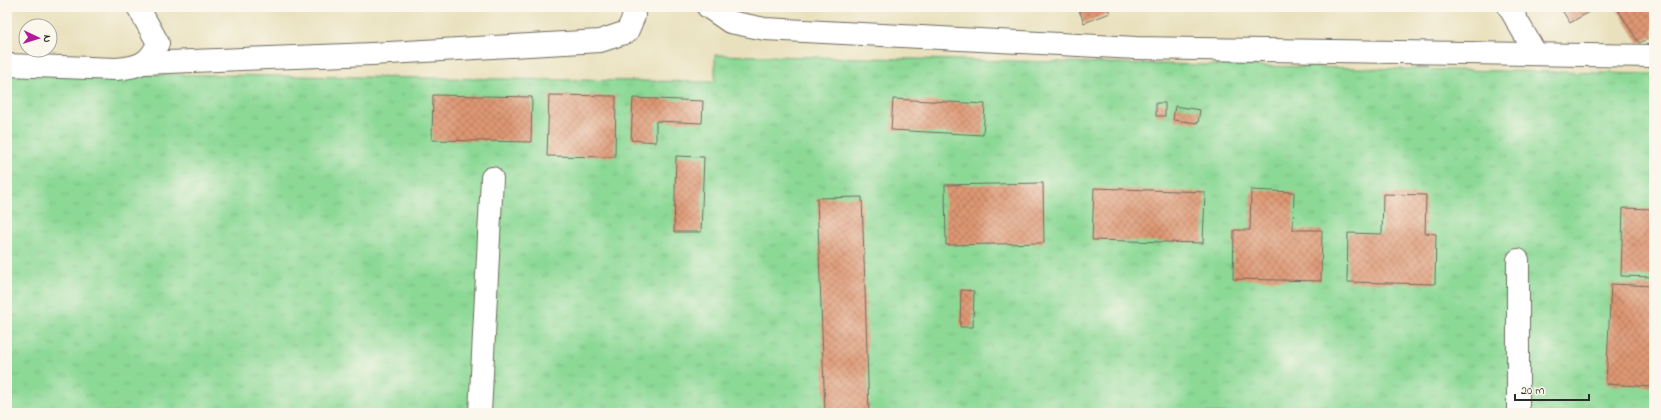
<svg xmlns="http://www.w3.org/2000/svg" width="1661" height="420" font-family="'Indie Flower',sans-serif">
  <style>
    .grass { fill: url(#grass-tufts); stroke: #5c8260 }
    .building { fill: url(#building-cross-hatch) }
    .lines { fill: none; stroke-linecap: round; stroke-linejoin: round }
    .minor-casing { stroke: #6e6b5e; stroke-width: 24 }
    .minor { stroke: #fff; stroke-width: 22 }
  </style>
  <defs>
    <pattern id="grass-tufts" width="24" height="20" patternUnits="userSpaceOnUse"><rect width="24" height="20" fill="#8cd996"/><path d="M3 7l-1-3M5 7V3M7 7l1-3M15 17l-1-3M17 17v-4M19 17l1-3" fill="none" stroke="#79ba81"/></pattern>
    <pattern id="building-cross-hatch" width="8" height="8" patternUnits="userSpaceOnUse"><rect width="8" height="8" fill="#de9773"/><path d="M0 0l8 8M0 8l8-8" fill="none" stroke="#b47b5f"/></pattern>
  </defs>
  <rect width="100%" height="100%" fill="#fbf7ec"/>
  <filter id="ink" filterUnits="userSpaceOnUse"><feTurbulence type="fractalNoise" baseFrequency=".025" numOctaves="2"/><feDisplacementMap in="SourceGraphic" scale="8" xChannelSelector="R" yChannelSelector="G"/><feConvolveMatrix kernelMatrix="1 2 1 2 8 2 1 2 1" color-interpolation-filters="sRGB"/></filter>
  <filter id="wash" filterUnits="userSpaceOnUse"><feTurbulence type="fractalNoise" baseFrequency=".012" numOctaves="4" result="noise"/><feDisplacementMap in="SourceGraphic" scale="16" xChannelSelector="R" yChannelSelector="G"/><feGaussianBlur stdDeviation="0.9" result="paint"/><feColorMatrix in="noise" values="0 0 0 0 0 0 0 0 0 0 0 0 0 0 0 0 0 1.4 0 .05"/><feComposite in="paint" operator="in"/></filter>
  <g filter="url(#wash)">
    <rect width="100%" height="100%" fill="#e9e1be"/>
    <!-- grass -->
    <path class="grass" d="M715,55L1654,74V413H7V72L715,82Z"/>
    <g id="blocks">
      <!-- building -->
      <g class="building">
        <path d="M1078,7H1107L1110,13L1084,23Z"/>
        <path d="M1560,7H1597L1570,23Z"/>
        <path d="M1616,7H1649L1654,15V36L1639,43Z"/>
        <path d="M433,95L532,97L531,142L432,140Z"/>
        <path d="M549,95L616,96L615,157L547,156Z"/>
        <path d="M633,98L703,101L702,123L656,121V142L631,140Z"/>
        <path d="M893,99L985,104L983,135L891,130Z"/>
        <rect x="1156" y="103" width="9" height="13"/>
        <path d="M1175,106L1200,110L1198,123L1173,120Z"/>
        <path d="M676,156L704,157L701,232H674Z"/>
        <path d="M1043,183L1044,243L946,245L945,185Z"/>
        <path d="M1094,188L1205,192L1203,243L1092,240Z"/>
        <path d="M1251,190L1294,192L1293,230H1322L1321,281L1233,279L1234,230H1250Z"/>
        <path d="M1383,194L1426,195L1425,233L1436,234L1435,284L1347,282L1348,233L1382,234Z"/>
        <path d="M862,197L869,413H825L817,198Z"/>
        <path d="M1623,208L1654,209V277L1621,276Z"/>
        <path d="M1611,284L1654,286V387L1606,384Z"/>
        <path d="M961,290L974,291L973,327H960Z"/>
      </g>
    </g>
  </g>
  <g filter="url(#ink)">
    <use href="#blocks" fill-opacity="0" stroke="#6e6b5e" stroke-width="1"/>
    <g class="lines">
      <defs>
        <g id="minor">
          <path d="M708,7L730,22L765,29L1136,48L1654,56"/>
          <path d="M1509,7L1536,54"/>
          <path d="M143,63L372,54L600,41L627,32L634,16L633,7"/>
          <path d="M7,65L116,69C138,67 150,64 158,43L138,7"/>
          <path d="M480,413L492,178"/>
          <path d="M1518,413V260"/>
        </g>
      </defs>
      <!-- minor casing -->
      <use href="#minor" class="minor-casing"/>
      <!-- minor -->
      <use href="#minor" class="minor"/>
    </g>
  </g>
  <!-- margin -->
  <rect width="1661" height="420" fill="none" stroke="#fbf7ec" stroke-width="24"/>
  <!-- north arrow -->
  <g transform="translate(38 38) rotate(94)"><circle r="19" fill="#fbf7ec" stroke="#a8a59f"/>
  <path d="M0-3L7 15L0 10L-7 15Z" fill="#b5179e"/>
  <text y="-6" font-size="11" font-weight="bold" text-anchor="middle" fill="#2b2b2b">N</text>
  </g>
  <!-- scale -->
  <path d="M1515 394v6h74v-6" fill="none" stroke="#2b2b2b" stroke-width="2"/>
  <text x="1521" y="394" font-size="12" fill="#2b2b2b" stroke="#fbf7ec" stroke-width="3" paint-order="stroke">20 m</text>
</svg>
